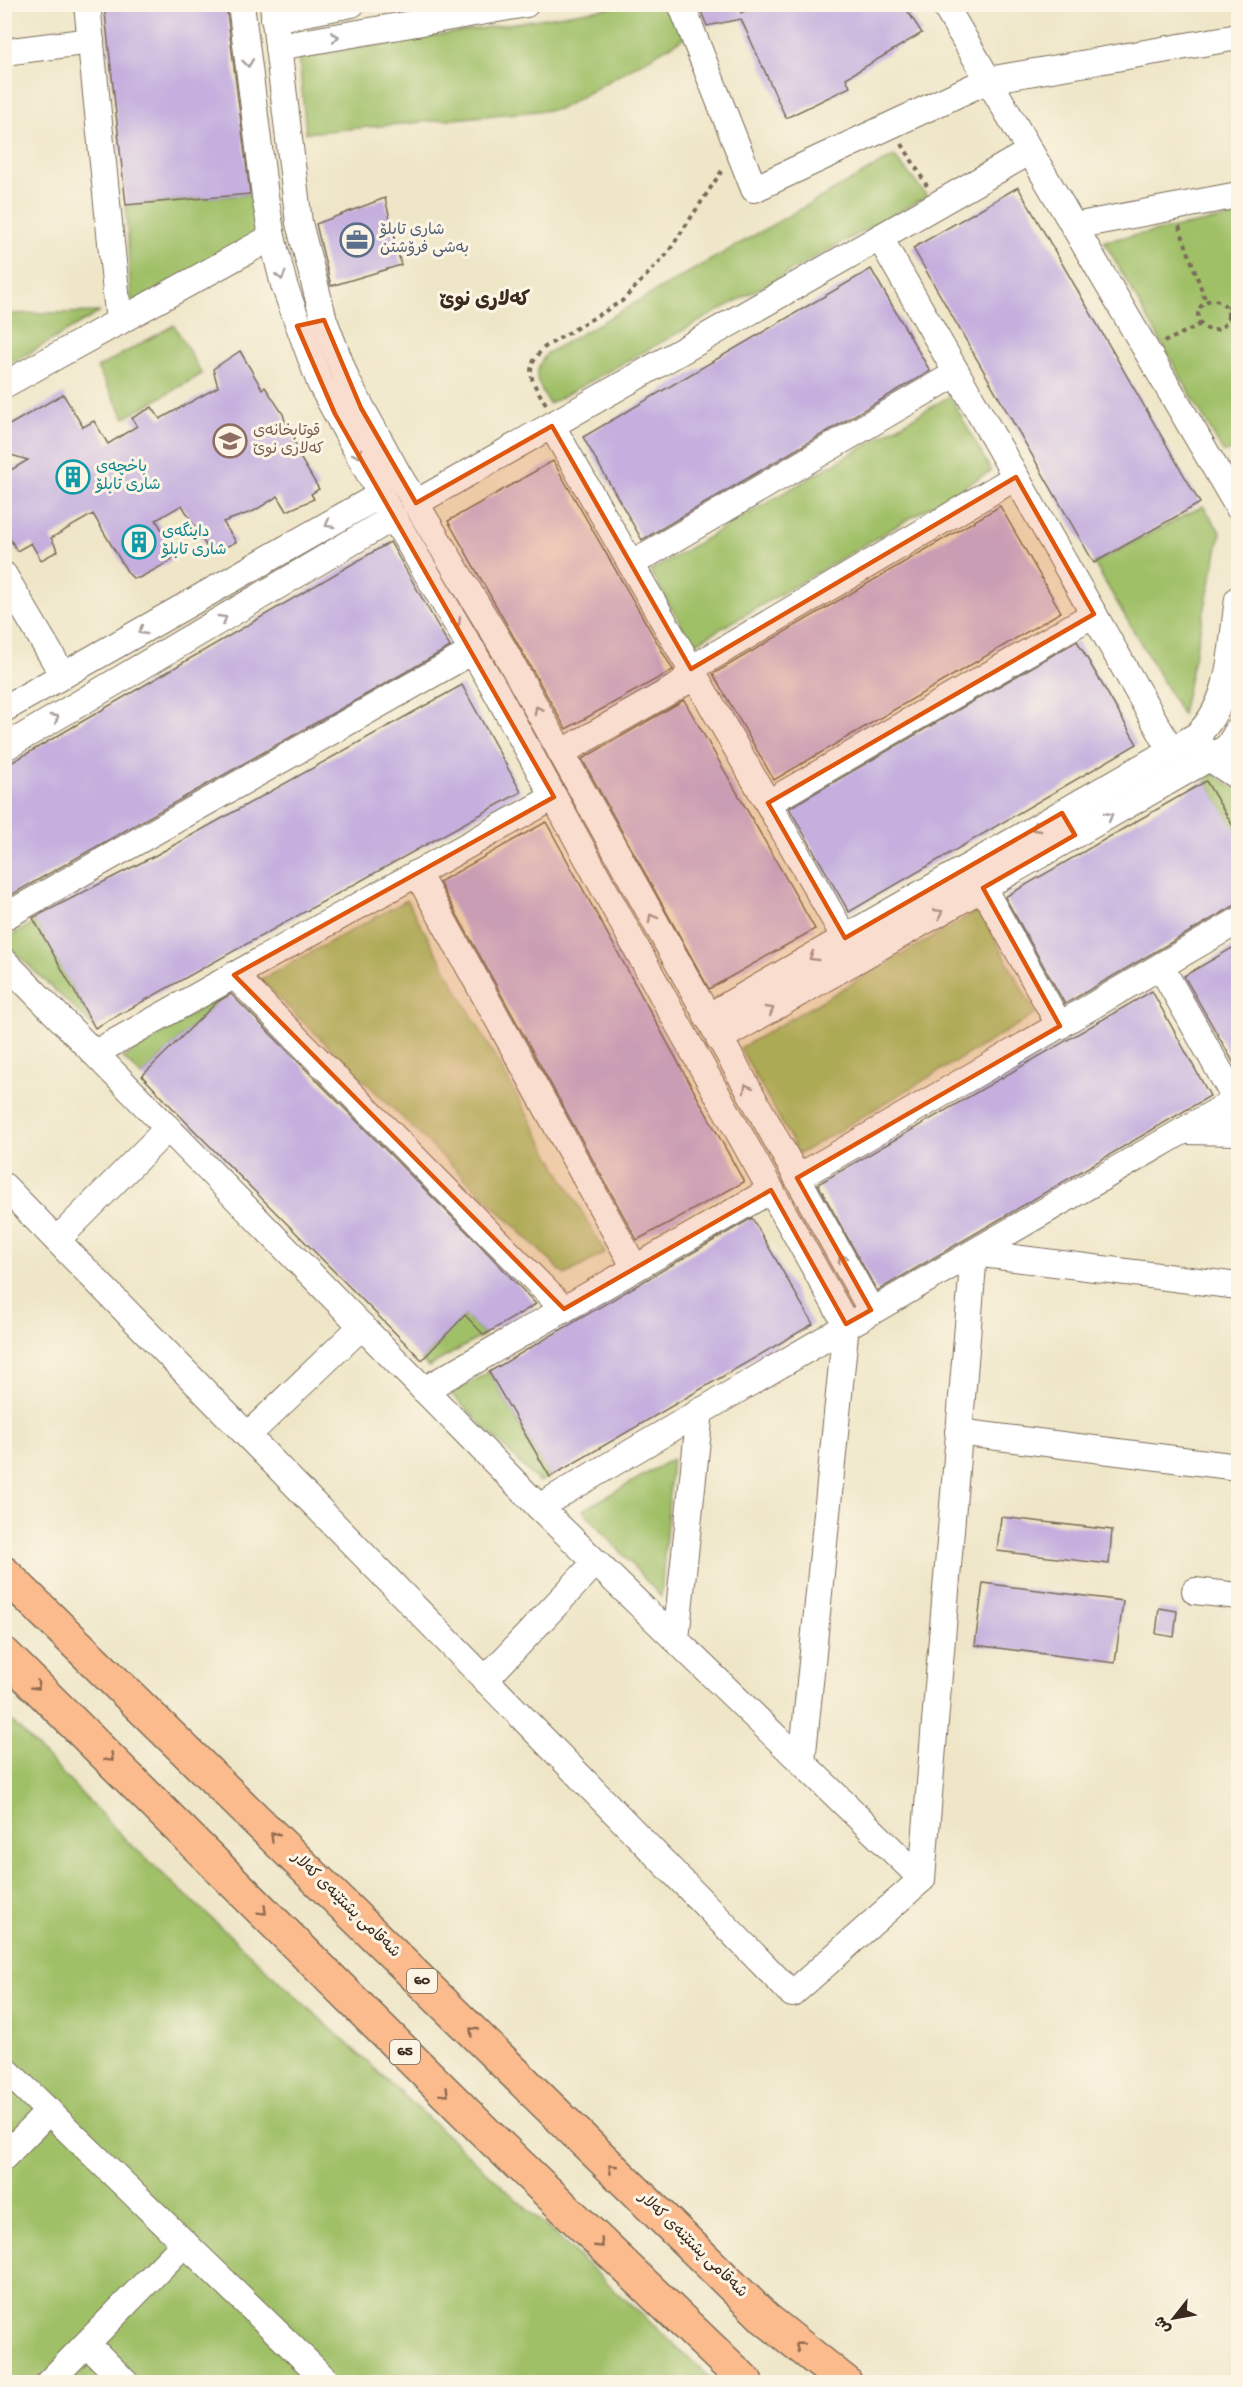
<svg xmlns="http://www.w3.org/2000/svg" width="1243" height="2387" font-family="'Gochi Hand','Playpen Sans Arabic',sans-serif">
  <style>
    .green { fill: #a0c068; stroke: #6e7543; stroke-width: 1.5 }
    .building { fill: #c4afde }
    .lines { fill: none; stroke-linecap: round; stroke-linejoin: round }
    .minor-casing { stroke: #7a6c5a; stroke-width: 28 }
    .highway-casing { stroke: #7a6c5a; stroke-width: 36 }
    .path { stroke: #7a6c5a; stroke-width: 4; stroke-dasharray: 4.5 4.5; stroke-linecap: butt }
    .minor { stroke: #fff; stroke-width: 26 }
    .highway { stroke: #fbbb8c; stroke-width: 33 }
    .oneway { stroke: #a79f9a }
    .oneway2 { stroke: #916b50 }
    .marked { fill: #df570d; fill-opacity: 0.2; stroke: #df570d; stroke-width: 4.5; stroke-linejoin: round }
    .labels { text-anchor: middle; dominant-baseline: central; stroke-width: 6; stroke-linejoin: round; paint-order: stroke }
    .shield { fill: #fcf5e5; stroke: #75675a; stroke-width: 1.5 }
    .shield-label { font-size: 15px; font-weight: bold; fill: #3b2a1e }
    .service-label { font-size: 16px; fill: #4e5e75; stroke: #fcf5e5; text-anchor: start }
    .education-label { font-size: 16px; fill: #785e54; stroke: #fcf5e5; text-anchor: start }
    .culture-label { font-size: 16px; fill: #0d838f; stroke: #fcf5e5; text-anchor: start }
    .street-label { font-size: 16px; fill: #3b2a1e; stroke: #fcf5e5 }
    .quarter-label { font-size: 20px; font-weight: bold; fill: #3b2a1e; stroke: #fcf5e5 }
  </style>
  <rect width="100%" height="100%" fill="#fcf5e5"/>
  <filter id="ink" filterUnits="userSpaceOnUse"><feTurbulence type="fractalNoise" baseFrequency=".0167" numOctaves="2"/><feDisplacementMap in="SourceGraphic" scale="12" xChannelSelector="R" yChannelSelector="G"/><feConvolveMatrix kernelMatrix="1 2 1 2 8 2 1 2 1" color-interpolation-filters="sRGB"/></filter>
  <filter id="wash" filterUnits="userSpaceOnUse"><feTurbulence type="fractalNoise" baseFrequency=".008" numOctaves="4" result="noise"/><feDisplacementMap in="SourceGraphic" scale="24" xChannelSelector="R" yChannelSelector="G"/><feGaussianBlur stdDeviation="1.35" result="paint"/><feColorMatrix in="noise" values="0 0 0 0 0 0 0 0 0 0 0 0 0 0 0 0 0 1.4 0 .05"/><feComposite in="paint" operator="in"/></filter>
  <g filter="url(#wash)">
    <rect width="100%" height="100%" fill="#efe6c8"/>
    <!-- green -->
    <g class="green">
      <path d="M626,5H676L684,38L560,109L306,133L299,58Z"/>
      <path d="M894,156L927,196L549,404C537,381 530,375 547,353Z"/>
      <path d="M250,194L256,235L131,304L126,205Z"/>
      <path d="M1238,216V450L1223,452L1104,241Z"/>
      <path d="M100,312L5,367V314Z"/>
      <path d="M174,325L202,374L125,418L97,368Z"/>
      <path d="M950,396L991,471L693,645L650,571Z"/>
      <path d="M1203,506L1221,533L1182,714L1094,563Z"/>
      <path d="M1213,774L1238,791L1237,834L1206,781Z"/>
      <path d="M407,900L605,1253L565,1275L260,980Z"/>
      <path d="M979,910L1036,1014L799,1154L740,1048Z"/>
      <path d="M36,922L95,1028L5,943L4,939Z"/>
      <path d="M228,991L142,1076L123,1058Z"/>
      <path d="M465,1315L484,1335L428,1367L422,1360Z"/>
      <path d="M489,1372L550,1477L539,1482L451,1394Z"/>
      <path d="M672,1459L661,1597L583,1510Z"/>
      <path d="M4,1713L127,1841L715,2382H5Z"/>
    </g>
    <g id="blocks">
      <!-- building -->
      <g class="building">
        <path d="M104,4H226L250,194L126,205Z"/>
        <path d="M698,4H738L741,13L758,4H903L922,33L846,78L850,87L786,118L741,19L707,26Z"/>
        <path d="M1018,187L1200,503L1094,563L913,248Z"/>
        <path d="M385,198L401,265L331,286L316,224Z"/>
        <path d="M871,269L930,371L642,540L583,437Z"/>
        <path d="M240,351L262,389L265,387L283,414L287,428L300,452L298,454L319,489L311,494L314,499L287,511L278,496L254,511L223,522L236,542L211,554L182,505L156,520L173,548L174,556L169,562L139,578H133L128,573L93,514L51,538L58,551L41,560L31,543L17,551L4,528V474L28,460L4,453V428L63,394L83,427L94,421L108,444L137,426L132,418L152,407L160,419L218,387L213,369Z"/>
        <path d="M553,461L673,670L566,729L448,521Z"/>
        <path d="M1000,506L1061,612L774,780L713,674Z"/>
        <path d="M390,542L450,647L4,899V767Z"/>
        <path d="M1077,641L1137,744L849,912L789,808Z"/>
        <path d="M462,685L521,792L95,1028L33,918L158,854Z"/>
        <path d="M684,700L815,929L709,989L582,759Z"/>
        <path d="M1206,781L1239,836V903L1065,1004L1005,897Z"/>
        <path d="M546,822L744,1182L637,1240L439,882Z"/>
        <path d="M1239,944V1072L1184,976Z"/>
        <path d="M1152,991L1210,1096L877,1291L818,1184Z"/>
        <path d="M231,994L479,1244L536,1304L484,1335L465,1315L422,1360L186,1122L142,1076L217,1002Z"/>
        <path d="M752,1218L813,1324L550,1477L489,1372Z"/>
        <path d="M1001,1517L1112,1530L1109,1564L997,1551Z"/>
        <path d="M983,1583L1123,1601L1115,1663L975,1645Z"/>
        <path d="M1159,1608L1177,1611L1174,1637L1156,1634Z"/>
      </g>
    </g>
  </g>
  <g filter="url(#ink)">
    <use href="#blocks" fill-opacity="0" stroke="#7a6c5a" stroke-width="1.5"/>
    <g class="lines">
      <defs>
        <g id="minor">
          <path d="M87,4L119,322"/>
          <path d="M241,4L265,196L272,237L284,285L320,383L385,503L492,684L679,1026L846,1324L802,1762"/>
          <path d="M273,4L299,223L324,320L347,381L398,474L503,648L871,1310"/>
          <path d="M681,4L754,189L988,80L1238,37"/>
          <path d="M944,4L1238,507"/>
          <path d="M274,19L352,4"/>
          <path d="M278,47L526,4"/>
          <path d="M4,52L91,41"/>
          <path d="M1074,226L1238,195"/>
          <path d="M880,238L1171,750"/>
          <path d="M4,385L272,237"/>
          <path d="M552,426L845,938"/>
          <path d="M416,503L1029,152"/>
          <path d="M631,564L957,373"/>
          <path d="M4,575L63,675"/>
          <path d="M4,709L380,495"/>
          <path d="M1202,746L1209,758L1238,777"/>
          <path d="M4,748L394,517"/>
          <path d="M561,753L682,684L691,669L1016,477"/>
          <path d="M768,803L1094,614"/>
          <path d="M417,873L635,1268"/>
          <path d="M983,888L1060,1026"/>
          <path d="M4,917L473,651"/>
          <path d="M4,961L539,1507L922,1879"/>
          <path d="M1161,967L1236,1100"/>
          <path d="M234,975L564,1309"/>
          <path d="M707,1017L1196,736C1233,702 1231,646 1238,599"/>
          <path d="M719,1039L1209,758L1228,747L1238,730"/>
          <path d="M95,1053L554,797"/>
          <path d="M1185,1131L1238,1132"/>
          <path d="M797,1178L1238,921"/>
          <path d="M4,1186L792,1994L922,1879L974,1253L1238,1286"/>
          <path d="M57,1240L168,1128"/>
          <path d="M424,1390L771,1190"/>
          <path d="M958,1432L1238,1467"/>
          <path d="M248,1435L362,1326"/>
          <path d="M539,1507C771,1369 1005,1234 1238,1099"/>
          <path d="M1195,1591L1238,1596"/>
          <path d="M676,1639L700,1411"/>
          <path d="M485,1680L596,1562"/>
          <path d="M4,2068L328,2382"/>
          <path d="M4,2157L49,2111"/>
          <path d="M87,2344L125,2382"/>
          <path d="M49,2382L185,2243"/>
        </g>
        <g id="highway">
          <path d="M4,1573L766,2319L845,2382"/>
          <path d="M4,1654L487,2134L746,2382"/>
        </g>
      </defs>
      <!-- minor casing -->
      <use href="#minor" class="minor-casing"/>
      <!-- highway casing -->
      <use href="#highway" class="highway-casing"/>
      <!-- path -->
      <g class="path">
        <path d="M902,144L927,186"/>
        <path d="M1179,226L1206,302"/>
        <circle cx="1213" cy="315" r="15"/>
        <path d="M1227,308L1238,303"/>
        <path d="M1164,342L1201,324"/>
        <path d="M546,404C531,380 522,369 545,347L622,301L667,254L723,169"/>
      </g>
      <!-- minor -->
      <use href="#minor" class="minor"/>
      <!-- highway -->
      <use href="#highway" class="highway"/>
    </g>
    <!-- one-way arrows -->
    <defs><path id="oneway-chevron" d="M-2-3.5L2.5 0L-2 3.5" fill="none" stroke-width="1.6" stroke-linecap="round" stroke-linejoin="round" transform="scale(1.5)"/></defs>
    <g class="oneway">
      <use href="#oneway-chevron" transform="translate(335 37) rotate(-10)"/>
      <use href="#oneway-chevron" transform="translate(248 63) rotate(83)"/>
      <use href="#oneway-chevron" transform="translate(281 276) rotate(76)"/>
      <use href="#oneway-chevron" transform="translate(358 454) rotate(61)"/>
      <use href="#oneway-chevron" transform="translate(329 524) rotate(150)"/>
      <use href="#oneway-chevron" transform="translate(223 619) rotate(-31)"/>
      <use href="#oneway-chevron" transform="translate(457 622) rotate(60)"/>
      <use href="#oneway-chevron" transform="translate(142 631) rotate(150)"/>
      <use href="#oneway-chevron" transform="translate(538 710) rotate(-119)"/>
      <use href="#oneway-chevron" transform="translate(55 718) rotate(-31)"/>
      <use href="#oneway-chevron" transform="translate(1109 816) rotate(-30)"/>
      <use href="#oneway-chevron" transform="translate(1036 828) rotate(150)"/>
      <use href="#oneway-chevron" transform="translate(939 913) rotate(-30)"/>
      <use href="#oneway-chevron" transform="translate(652 918) rotate(-119)"/>
      <use href="#oneway-chevron" transform="translate(813 957) rotate(150)"/>
      <use href="#oneway-chevron" transform="translate(770 1010) rotate(-30)"/>
      <use href="#oneway-chevron" transform="translate(747 1088) rotate(-119)"/>
      <use href="#oneway-chevron" transform="translate(842 1258) rotate(-119)"/>
    </g>
    <g class="oneway2">
      <use href="#oneway-chevron" transform="translate(36 1686) rotate(45)"/>
      <use href="#oneway-chevron" transform="translate(110 1758) rotate(45)"/>
      <use href="#oneway-chevron" transform="translate(274 1836) rotate(-136)"/>
      <use href="#oneway-chevron" transform="translate(263 1911) rotate(45)"/>
      <use href="#oneway-chevron" transform="translate(473 2031) rotate(-136)"/>
      <use href="#oneway-chevron" transform="translate(445 2093) rotate(45)"/>
      <use href="#oneway-chevron" transform="translate(612 2168) rotate(-136)"/>
      <use href="#oneway-chevron" transform="translate(600 2244) rotate(44)"/>
      <use href="#oneway-chevron" transform="translate(799 2346) rotate(-141)"/>
    </g>
  </g>
  <!-- marked area -->
  <path class="marked" d="M324,320L361,408L416,503L552,426L691,669L1016,477L1094,614L768,803L845,938L1062,813L1075,835L983,888L1060,1026L797,1178L871,1310L846,1324L771,1190L564,1309L234,975L554,797L335,414L297,326Z"/>
  <!-- icons -->
  <defs>
    <symbol id="office-ring" viewBox="-11 -11 22 22"><circle r="9.5" fill="#fcf5e5" stroke="#5c6f8a" stroke-width="1.5"/><path d="M-6-3h4V-5.5h4V-3h4V5H-6ZM-1-4.5V-3h2v-1.5ZM-6 0V1H6V0Z" fill="#5c6f8a"/></symbol>
    <symbol id="school-ring" viewBox="-11 -11 22 22"><circle r="9.5" fill="#fcf5e5" stroke="#8d6e63" stroke-width="1.5"/><path d="M0-5L7-2L0 1L-7-2ZM-4 1L0 2.5L4 1V4Q0 6-4 4Z" fill="#8d6e63"/></symbol>
    <symbol id="building-ring" viewBox="-11 -11 22 22"><circle r="9.5" fill="#fcf5e5" stroke="#0f9aa8" stroke-width="1.5"/><path d="M-4-6H4V6H1V3H-1V6H-4ZM-2.5-4.3h1.7v1.8h-1.7ZM.8-4.3h1.7v1.8H.8ZM-2.5-1h1.7V.8h-1.7ZM.8-1h1.7V.8H.8Z" fill="#0f9aa8"/></symbol>
  </defs>
  <g fill-rule="evenodd">
    <use href="#office-ring" x="338" y="221" width="38" height="38"/>
    <use href="#school-ring" x="211" y="422" width="38" height="38"/>
    <use href="#building-ring" x="54" y="458" width="38" height="38"/>
    <use href="#building-ring" x="120" y="523" width="38" height="38"/>
  </g>
  <g class="labels">
    <!-- shield labels -->
    <g class="shield">
      <rect x="407" y="1969" width="30" height="24" rx="4.5"/>
      <rect x="390" y="2040" width="30" height="24" rx="4.5"/>
    </g>
    <g class="shield-label">
      <text x="422" y="1981">60</text>
      <text x="405" y="2052">65</text>
    </g>
    <!-- service labels -->
    <g class="service-label">
      <text x="380" y="231">شاری تابلۆ<tspan x="380" dy="18">بەشی فرۆشتن</tspan></text>
    </g>
    <!-- education labels -->
    <g class="education-label">
      <text x="253" y="432">قوتابخانەی<tspan x="253" dy="18">کەلاری نوێ</tspan></text>
    </g>
    <!-- culture labels -->
    <g class="culture-label">
      <text x="96" y="468">باخچەی<tspan x="96" dy="18">شاری تابلۆ</tspan></text>
      <text x="162" y="533">داینگەی<tspan x="162" dy="18">شاری تابلۆ</tspan></text>
    </g>
    <!-- street labels -->
    <g class="street-label">
      <text transform="translate(345 1906) rotate(44)">شەقامی پشتێنەی کەلار</text>
      <text transform="translate(692 2246) rotate(44)">شەقامی پشتێنەی کەلار</text>
    </g>
    <!-- quarter labels -->
    <g class="quarter-label">
      <text x="485" y="301">کەلاری نوێ</text>
    </g>
  </g>
  <!-- margin -->
  <rect width="1243" height="2387" fill="none" stroke="#fcf5e5" stroke-width="24"/>
  <!-- north arrow -->
  <g transform="translate(1174 2318) rotate(239)" stroke="#fcf5e5" stroke-width="4.5" paint-order="stroke">
  <path d="M0-4.5L10 22L0 15L-10 22Z" fill="#3b2a1e"/>
  <text y="-9" font-size="16" font-weight="bold" text-anchor="middle" fill="#3b2a1e">ش</text>
  </g>
</svg>
